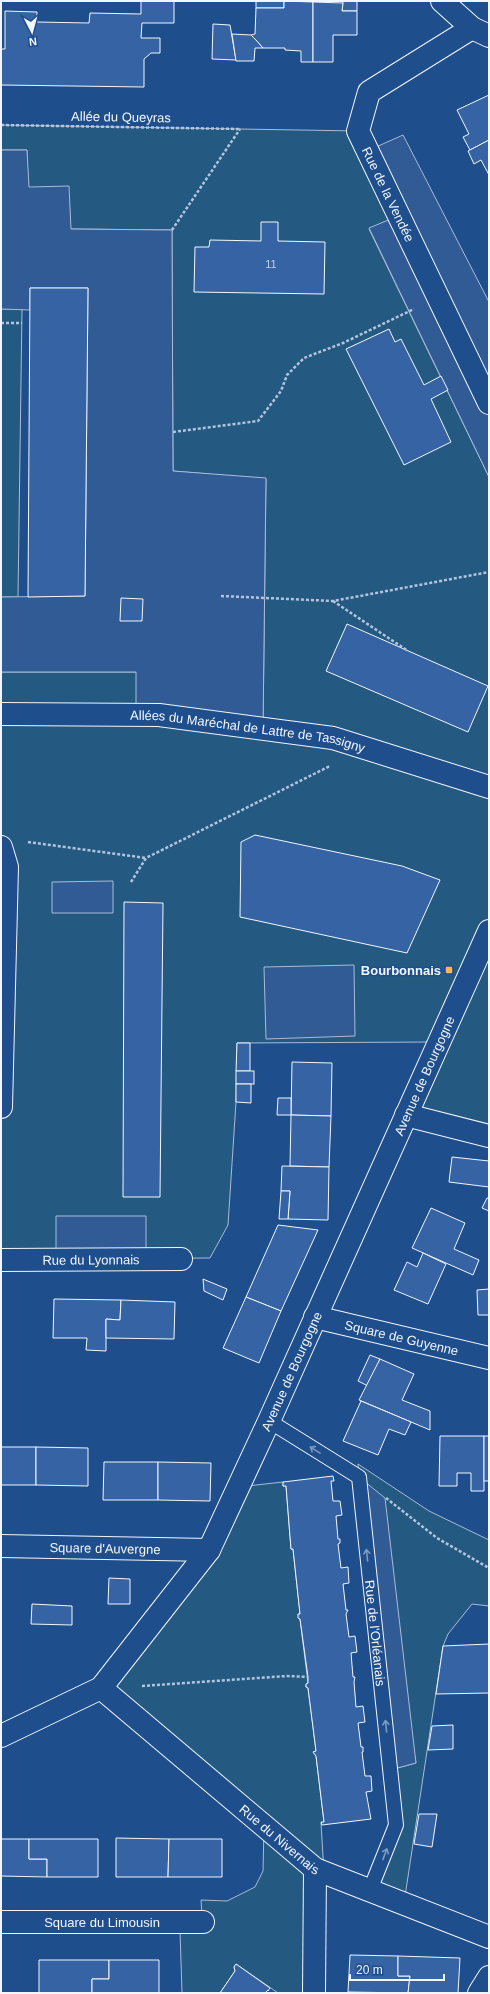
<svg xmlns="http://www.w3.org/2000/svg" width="490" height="1994" font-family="Arial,sans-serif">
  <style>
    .green { fill: #245a82; stroke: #a8bbd7 }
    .parking { fill: #305b95; stroke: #a8bbd7 }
    .building { fill: #3563a3; stroke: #f2f6ff }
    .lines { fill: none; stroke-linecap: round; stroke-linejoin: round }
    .service-casing { stroke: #f2f6ff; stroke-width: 16 }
    .minor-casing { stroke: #f2f6ff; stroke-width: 24 }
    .path { stroke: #b3c4dc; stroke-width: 2.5; stroke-dasharray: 3 2; stroke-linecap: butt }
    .service { stroke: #1f4e8c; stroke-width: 14 }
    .minor { stroke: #1f4e8c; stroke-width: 22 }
    .oneway { stroke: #7e9ac0 }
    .poi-dot { fill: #ffb74d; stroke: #1f4e8c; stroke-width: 1.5 }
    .labels { text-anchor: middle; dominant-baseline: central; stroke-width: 3; stroke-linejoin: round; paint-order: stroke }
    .number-label { font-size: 11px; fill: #c3d1e8 }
    .street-label { font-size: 13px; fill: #f2f6ff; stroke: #1f4e8c }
    .poi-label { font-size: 13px; font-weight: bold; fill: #f2f6ff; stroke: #1f4e8c; text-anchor: end }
  </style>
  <rect width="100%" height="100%" fill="#1f4e8c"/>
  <!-- green -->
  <g class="green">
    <path d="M1,125L358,131L399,216L369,229L489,477V1136L406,1115L438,1042L237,1043L236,1102L228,1225L210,1258L1,1260V672H136L263,728L266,479L173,471L172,230L71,229L28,187L27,150H1Z"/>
    <path d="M1,309H22L18,597H1Z"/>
    <path d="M358,1464L429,1511L489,1540V1606L472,1604L448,1634L443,1646L404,1903L370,1890L396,1825L390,1770L416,1763L359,1477Z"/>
    <path d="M283,1482V1486H286L291,1549H293L300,1614H298L300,1619L308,1683L306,1684V1687L308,1688L316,1751L313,1752L316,1756L324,1822L321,1823L324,1873L314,1993H278L236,1964L234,1967L235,1971L220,1993H182L180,1931H203L201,1900L227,1901L255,1887L263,1871L264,1826L101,1688L238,1487Z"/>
  </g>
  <!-- parking -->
  <g class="parking">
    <path d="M403,135L489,302V477L369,228L398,216L367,151Z"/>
    <path d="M1,150H27L29,187L69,186L71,229L172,230L173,471L266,478L263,728L136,714V672H1V597L85,596L88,288H30V310L1,309Z"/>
    <path d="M113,881V913H52V882Z"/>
    <path d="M354,965L355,1036L266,1039L264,967Z"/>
    <path d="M56,1216H146V1260L56,1259Z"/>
    <path d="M359,1477L385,1498L416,1763L390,1770Z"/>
  </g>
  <!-- building -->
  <g class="building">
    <path d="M141,1H174V23H142L141,38H160V53H151L144,59V87L1,85V49H5V11L37,12V22L89,23L90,13L141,14Z"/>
    <rect x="256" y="1" width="28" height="7"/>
    <path d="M284,1L313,2V62H301V51L285,50V48H263L251,35L255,34L256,8H284Z"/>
    <path d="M343,1H357V11H342Z"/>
    <path d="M313,2L343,3L342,11H357V35H333V62H313Z"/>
    <path d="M213,24L230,25L236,60L212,59Z"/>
    <path d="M232,34L251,35L255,39L263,48H255L254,61H236Z"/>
    <path d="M489,95V140L470,150L463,137L469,134L457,110Z"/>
    <path d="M489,140V175L481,160L474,164L468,151Z"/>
    <path d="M261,222H278V241L325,242L324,294L194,292L195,247H209L210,240L261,241Z"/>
    <path d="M30,288H88L85,596L28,597Z"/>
    <path d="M389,329L395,342L401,339L424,385L441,376L448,390L431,399L451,442L404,465L346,349Z"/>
    <path d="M121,598L143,599L142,621H120Z"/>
    <path d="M347,624L488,686L468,732L326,671Z"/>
    <path d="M255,835L402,866L440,880L407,953L240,917L241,842Z"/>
    <path d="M124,902L163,903L160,1197H123Z"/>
    <path d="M237,1043H250V1071H236Z"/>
    <path d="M292,1062L332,1063L331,1116L291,1115Z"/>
    <rect x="236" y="1071" width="18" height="13"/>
    <path d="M236,1084H251V1103L236,1102Z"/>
    <path d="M278,1098H291V1115H277Z"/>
    <path d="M291,1115L331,1116L329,1167L290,1166Z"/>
    <path d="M452,1157L489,1161V1187L449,1182Z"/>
    <path d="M282,1166L329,1167L328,1220L288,1219L290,1191H281Z"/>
    <path d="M281,1191H290L288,1219H279Z"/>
    <path d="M487,1198H489V1211L482,1208Z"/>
    <path d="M431,1208L465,1223L454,1249L479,1260L473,1275L412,1248Z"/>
    <path d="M278,1225L318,1230L281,1311L246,1297Z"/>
    <path d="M423,1253L446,1264L428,1304L394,1290L407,1262L417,1267Z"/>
    <path d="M203,1279L227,1289L223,1300L204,1291Z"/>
    <path d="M489,1289V1315H478L477,1290Z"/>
    <path d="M246,1297L281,1311L259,1363L223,1348Z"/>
    <path d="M54,1299L121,1300L120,1320L106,1319V1351L86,1350L87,1338H53Z"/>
    <path d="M121,1300L175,1302L174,1339L106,1338V1319L120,1320Z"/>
    <path d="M370,1355L380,1359L368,1386L358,1381Z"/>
    <path d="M380,1359L414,1374L402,1400L430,1411V1430L359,1400Z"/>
    <path d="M361,1401L411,1422L405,1435L389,1429L378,1455L343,1441Z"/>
    <path d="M440,1436H484V1491H471V1473H457V1486H439Z"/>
    <rect x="484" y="1436" width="5" height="45"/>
    <rect x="1" y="1447" width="35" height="38"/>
    <path d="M36,1447L88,1448V1486L36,1485Z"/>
    <path d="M104,1462H158V1500H103Z"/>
    <path d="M158,1462L211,1463L210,1501L158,1500Z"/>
    <path d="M333,1476L334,1481H331L333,1501H340L342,1515L336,1516L338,1539H340V1543L338,1544L341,1568L348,1567L349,1583L343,1584L346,1610H348L346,1614L349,1637L355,1636L357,1652L351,1653L353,1677H355L354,1682L356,1707L363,1706L365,1722L358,1723L361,1747H363V1752H362L365,1776H371L372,1791L366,1792L371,1819L322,1825L321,1822H324L316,1756L313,1752L316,1751L308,1688L306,1687V1684L308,1683V1677L300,1619L298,1618V1614H300L293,1549H291L286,1486H283V1482Z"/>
    <path d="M109,1578L130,1579V1604H108Z"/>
    <path d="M32,1604L72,1606V1625L31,1624Z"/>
    <path d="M489,1644V1693L436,1694L443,1646Z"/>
    <path d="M453,1725V1749L428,1750L432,1726Z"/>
    <path d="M419,1814H437L432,1847L414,1844Z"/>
    <path d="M116,1838L169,1839L168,1877H116Z"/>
    <path d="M1,1839H29V1859H47V1877L1,1876Z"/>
    <path d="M29,1839H98V1877H47V1859H29Z"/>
    <path d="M169,1839H222V1877H168Z"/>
    <path d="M350,1955L398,1956V1976H410L408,1993L348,1992Z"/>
    <path d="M398,1956L460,1958L458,1993H408L410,1976H398Z"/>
    <path d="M39,1960H109V1979H92V1993H39Z"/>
    <path d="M109,1960H159V1993H92V1979H109Z"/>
    <path d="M236,1964L270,1988L268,1991V1990L265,1993H220L235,1971L234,1967Z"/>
  </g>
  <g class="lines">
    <defs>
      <g id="service">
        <path id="s1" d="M269,1421L359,1477L396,1825L370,1890"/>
      </g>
      <g id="minor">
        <path d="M442,1L472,28L489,36"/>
        <path id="s2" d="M472,28L369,92L358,131L489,403"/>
        <path id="s3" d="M1,714L159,715L333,738L489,787"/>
        <path d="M1,847L7,867L1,1107"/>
        <path d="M406,1115L489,1136"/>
        <path id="s4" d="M1,1260L181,1259"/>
        <path id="s5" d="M315,1317L489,1358"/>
        <path id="s6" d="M1,1546L209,1550"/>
        <path id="s7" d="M101,1688L315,1869L489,1937"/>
        <path id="s8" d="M1,1736L101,1688L209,1550L269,1421L489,931"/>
        <path id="s9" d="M1,1922H203"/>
        <path d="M314,1993L315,1869"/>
        <path d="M479,1993L489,1977"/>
      </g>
    </defs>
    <!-- service casing -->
    <use href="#service" class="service-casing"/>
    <!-- minor casing -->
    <use href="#minor" class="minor-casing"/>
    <!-- path -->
    <g class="path">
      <path d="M1,125L240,129"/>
      <path d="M172,230L240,129"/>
      <path d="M1,323H22"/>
      <path d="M173,432L258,421L281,391L287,375L304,358L343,343L414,309"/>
      <path d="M221,596L333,601L489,572"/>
      <path d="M333,601L408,651"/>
      <path d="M28,842L146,858"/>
      <path d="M131,882L146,858L330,766"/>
      <path d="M386,1498L437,1538L489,1568"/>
      <path d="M142,1686L287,1676L308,1677"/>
    </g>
    <!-- service -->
    <use href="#service" class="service"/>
    <!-- minor -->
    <use href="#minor" class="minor"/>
  </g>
  <!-- one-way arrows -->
  <defs><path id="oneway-shaft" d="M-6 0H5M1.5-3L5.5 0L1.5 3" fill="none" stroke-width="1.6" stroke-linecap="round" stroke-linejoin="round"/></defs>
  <g class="oneway">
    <use href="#oneway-shaft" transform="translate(315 1450) rotate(-148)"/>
    <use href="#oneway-shaft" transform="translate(367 1555) rotate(-96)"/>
    <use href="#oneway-shaft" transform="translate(386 1726) rotate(-96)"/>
    <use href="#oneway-shaft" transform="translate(385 1854) rotate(-69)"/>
  </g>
  <!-- markers -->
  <rect class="poi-dot" x="445" y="966" width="8" height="8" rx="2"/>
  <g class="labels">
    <!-- number labels -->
    <g class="number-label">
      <text x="271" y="264">11</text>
    </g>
    <!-- street labels -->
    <g class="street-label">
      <text transform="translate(121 117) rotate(1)">Allée du Queyras</text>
      <text stroke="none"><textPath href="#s2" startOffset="232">Rue de la Vendée</textPath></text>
      <text stroke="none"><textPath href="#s3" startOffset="248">Allées du Maréchal de Lattre de Tassigny</textPath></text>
      <text stroke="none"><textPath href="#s8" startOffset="807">Avenue de Bourgogne</textPath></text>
      <text stroke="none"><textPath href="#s4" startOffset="90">Rue du Lyonnais</textPath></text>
      <text stroke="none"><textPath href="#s5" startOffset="89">Square de Guyenne</textPath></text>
      <text stroke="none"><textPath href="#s8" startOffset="483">Avenue de Bourgogne</textPath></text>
      <text stroke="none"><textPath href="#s6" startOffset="104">Square d'Auvergne</textPath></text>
      <text stroke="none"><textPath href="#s1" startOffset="263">Rue de l'Orléanais</textPath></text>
      <text stroke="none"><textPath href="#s7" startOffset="234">Rue du Nivernais</textPath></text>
      <text stroke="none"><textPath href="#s9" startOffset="101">Square du Limousin</textPath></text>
    </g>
    <!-- poi labels -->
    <g class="poi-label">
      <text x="441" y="970">Bourbonnais</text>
    </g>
  </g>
  <!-- border -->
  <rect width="490" height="1994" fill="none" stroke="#f2f6ff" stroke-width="4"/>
  <!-- north arrow -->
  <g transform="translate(32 32) rotate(174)" stroke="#1f4e8c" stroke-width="3" paint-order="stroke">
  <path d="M0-3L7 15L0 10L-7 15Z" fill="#f2f6ff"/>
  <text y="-6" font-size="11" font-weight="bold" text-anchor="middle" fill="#f2f6ff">N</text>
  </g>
  <!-- scale -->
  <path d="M350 1974v6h94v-6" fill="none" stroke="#f2f6ff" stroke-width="2"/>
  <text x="356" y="1974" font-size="12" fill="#f2f6ff" stroke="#1f4e8c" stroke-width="3" paint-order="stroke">20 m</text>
</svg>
